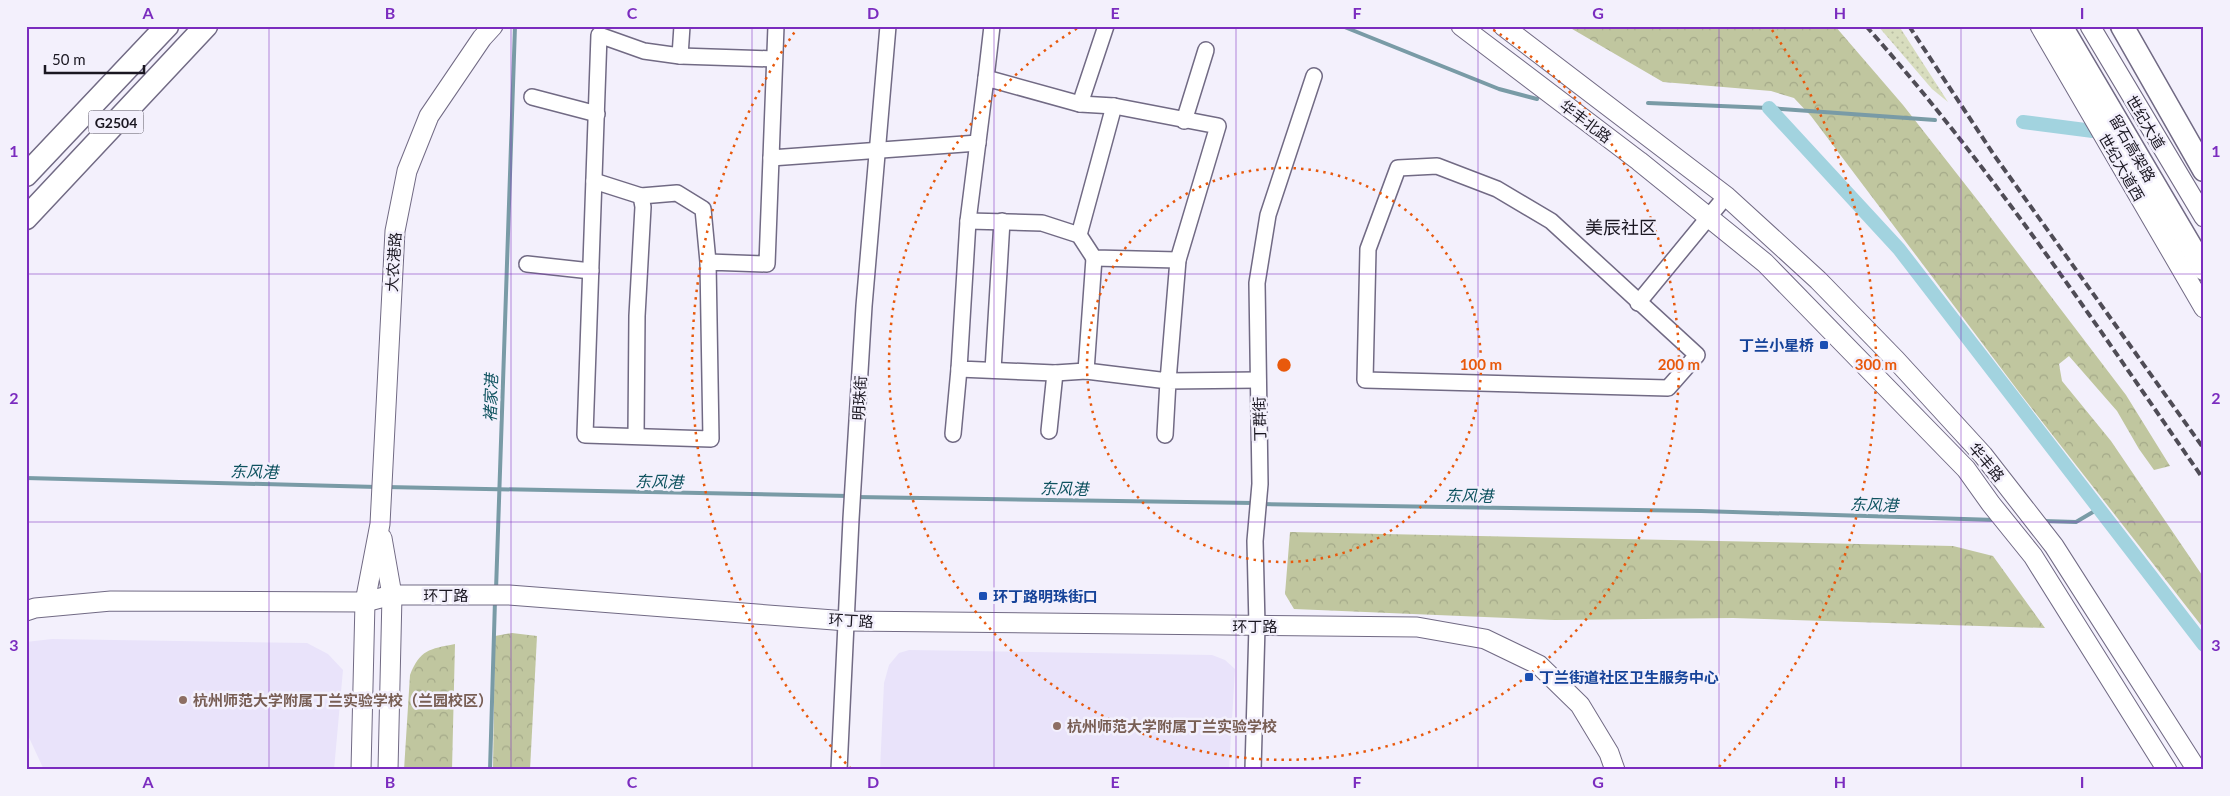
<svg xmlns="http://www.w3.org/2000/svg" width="2230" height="796" font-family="Lato,'Noto Sans SC',sans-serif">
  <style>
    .built { fill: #e9e3fa }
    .grass { fill: url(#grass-dots) }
    .forest { fill: url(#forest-crowns) }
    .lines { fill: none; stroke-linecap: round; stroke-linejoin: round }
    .stream { stroke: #799ba6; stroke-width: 4 }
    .canal { stroke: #a2d3df; stroke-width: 14 }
    .minor-casing { stroke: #716a84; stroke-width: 18 }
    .major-casing { stroke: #716a84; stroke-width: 21 }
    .highway-casing { stroke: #716a84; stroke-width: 25 }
    .minor { stroke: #fff; stroke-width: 15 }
    .major { stroke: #fff; stroke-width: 19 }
    .highway { stroke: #fff; stroke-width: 22 }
    .rail { stroke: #4f4c56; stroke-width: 4; stroke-dasharray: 8 4; stroke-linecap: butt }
    .grid { fill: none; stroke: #7b2cbf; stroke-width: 1; stroke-opacity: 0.55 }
    .ring { fill: none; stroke: #e8590c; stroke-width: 2.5; stroke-dasharray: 2.5 5 }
    .transit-dot { fill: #1a4fb4; stroke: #f3f0fc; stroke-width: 2 }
    .education-dot { fill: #8d6e63; stroke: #f3f0fc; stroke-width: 2 }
    .labels { text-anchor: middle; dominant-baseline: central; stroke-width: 5; stroke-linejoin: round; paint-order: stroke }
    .shield { fill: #f3f0fc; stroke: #5b5863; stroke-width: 1 }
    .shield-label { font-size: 14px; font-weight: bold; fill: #1a1721 }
    .street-label { font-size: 15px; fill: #1a1721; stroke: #f3f0fc }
    .transit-label { font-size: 15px; font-weight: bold; fill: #164399; stroke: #f3f0fc; text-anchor: start }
    .education-label { font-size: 15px; font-weight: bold; fill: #785e54; stroke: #f3f0fc; text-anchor: start }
    .water-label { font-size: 16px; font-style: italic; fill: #0e525f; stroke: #f3f0fc }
    .quarter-label { font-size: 18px; fill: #1a1721; stroke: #f3f0fc }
    .centre { fill: #e8590c; stroke: #f3f0fc; stroke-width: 2.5 }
    .ring-label { font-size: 15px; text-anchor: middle; font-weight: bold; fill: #e8590c; stroke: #f3f0fc; stroke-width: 5; stroke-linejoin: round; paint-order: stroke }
    .neatline { fill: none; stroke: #7b2cbf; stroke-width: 2 }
    .grid-label { font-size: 16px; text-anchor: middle; font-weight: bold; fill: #7b2cbf }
  </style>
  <defs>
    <pattern id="grass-dots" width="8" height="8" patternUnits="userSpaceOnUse" patternTransform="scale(1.25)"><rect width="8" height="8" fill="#d8ddbe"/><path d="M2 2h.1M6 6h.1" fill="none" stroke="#b9bda3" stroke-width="1.8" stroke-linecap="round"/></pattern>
    <pattern id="forest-crowns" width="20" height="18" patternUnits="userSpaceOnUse" patternTransform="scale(1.25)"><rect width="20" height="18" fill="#c0c69f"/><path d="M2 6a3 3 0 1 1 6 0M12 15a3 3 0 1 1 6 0" fill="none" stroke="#a4a989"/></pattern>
  </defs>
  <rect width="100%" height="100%" fill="#f3f0fc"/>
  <!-- built -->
  <g class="built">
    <path d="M52,639L307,643L328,654L343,670L334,770H44L26,731V642Z"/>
    <path d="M909,650L1212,655L1225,660L1235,669L1229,770H880L884,683L889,665L899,653Z"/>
  </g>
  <!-- grass -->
  <path class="grass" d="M1878,26H1899L1948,102L1932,89Z"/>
  <!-- forest -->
  <g class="forest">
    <path d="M1567,26H1835L1903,105L1979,202L2126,395L2170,466L2154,470L2139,449L2117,411L2069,356L2059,364L2062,381L2111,441L2204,578V629L2019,392L1811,116L1794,98L1771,91L1663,82Z"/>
    <path d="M1290,532L1953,546L1993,556L2045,628L1733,618L1555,620L1294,609L1285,594Z"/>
    <path d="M512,633L537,636L530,770H493L495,636Z"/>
    <path d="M455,644L452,770H404L410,675C420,650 429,649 455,644Z"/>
  </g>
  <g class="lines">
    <!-- stream -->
    <g class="stream">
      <path d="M1342,26L1499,89L1537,99"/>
      <path d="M1648,103L1769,108L1935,120"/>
      <path d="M26,478L377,487"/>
      <path d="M386,487L849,496"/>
      <path d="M856,497L1254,503"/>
      <path d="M1261,504L1701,511L1996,520"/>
      <path d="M2043,521L2076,522L2098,509"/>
      <path d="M496,590L515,26"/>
      <path d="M490,770L495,600"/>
    </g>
    <!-- canal -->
    <g class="canal">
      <path d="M1769,108L1899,249L2204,645"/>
      <path d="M2023,122L2093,131"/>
    </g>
    <defs>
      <g id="minor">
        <path d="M776,26L771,158L978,143"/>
        <path d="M680,56L682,26"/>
        <path d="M986,78L992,26"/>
        <path d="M532,97L597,114"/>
        <path d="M1080,104L1106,26"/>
        <path d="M1184,121L1206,50"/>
        <path d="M771,158L767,264L708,262L711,439L585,435L599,35L644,51L680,56L774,59"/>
        <path d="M1437,166L1497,189L1551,221L1697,355L1668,388L1365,380L1368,249L1398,168Z"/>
        <path d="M594,181L641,196L677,193L703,209L708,262"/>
        <path d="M968,221L1042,223L1079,235L1094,258L1178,260"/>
        <path d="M1079,235L1114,106"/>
        <path d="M527,264L591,271"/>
        <path d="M1638,303L1726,196"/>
        <path d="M993,370L1002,221"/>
        <path d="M1086,371L1094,258"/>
        <path d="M1049,431L1055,373"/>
        <path d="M953,434L959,369"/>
        <path d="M636,435L637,316L643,207L641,196"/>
        <path d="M1165,435L1168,381L1086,371L1055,373L959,369L968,221L986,78L1080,104L1114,106L1218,126L1178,260L1168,381L1258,380"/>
        <path d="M839,770L851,519L864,306L888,26"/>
        <path d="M1253,770L1257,626L1255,541L1260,484L1257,283L1268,215L1314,76"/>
      </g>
      <g id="major">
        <path d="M1461,26L1639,161L1765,263L1966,469L1991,504L2033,556L2167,770"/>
        <path d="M1503,26L1726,196L1818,280L1896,360L1983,455L2054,546L2197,770"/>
        <path d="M2040,26L2204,308"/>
        <path d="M2090,26L2204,217"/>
        <path d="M382,538L392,595L388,770"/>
        <path d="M26,611L35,608L111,601L365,602L392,595H509L847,621L1417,627L1485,639L1539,665L1580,705L1609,753L1615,770"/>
        <path d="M361,770L365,602L380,524L395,231L407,171L429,116L482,38L493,26"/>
      </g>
      <g id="highway">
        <path d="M2061,26L2204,269"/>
        <path d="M2122,26L2204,170"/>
        <path d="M26,175L167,26"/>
        <path d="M26,218L206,26"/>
      </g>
    </defs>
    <!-- minor casing -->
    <use href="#minor" class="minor-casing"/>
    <!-- major casing -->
    <use href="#major" class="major-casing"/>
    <!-- highway casing -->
    <use href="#highway" class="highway-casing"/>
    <!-- minor -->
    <use href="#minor" class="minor"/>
    <!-- major -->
    <use href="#major" class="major"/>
    <!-- highway -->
    <use href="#highway" class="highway"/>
    <!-- rail -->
    <g class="rail">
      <path d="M1866,26C1992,168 2096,325 2204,480"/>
      <path d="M1909,26L1994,155L2204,449"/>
    </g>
  </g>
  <!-- grid -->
  <path class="grid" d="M269,26V770M511,26V770M752,26V770M994,26V770M1236,26V770M1478,26V770M1719,26V770M1961,26V770M26,274H2204M26,522H2204"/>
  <!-- distance rings -->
  <g class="ring">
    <circle cx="1284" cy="365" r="197"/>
    <path d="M1487 26A395 395 0 1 1 1081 26"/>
    <path d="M851 769A592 592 0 0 1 796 30M1772 30A592 592 0 0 1 1717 769"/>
  </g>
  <!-- markers -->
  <g class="transit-dot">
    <rect x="1819" y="340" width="10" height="10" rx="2.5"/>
    <rect x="978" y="591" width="10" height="10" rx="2.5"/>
    <rect x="1524" y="672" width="10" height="10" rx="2.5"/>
  </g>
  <g class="education-dot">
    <circle cx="183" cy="700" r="5"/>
    <circle cx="1057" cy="726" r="5"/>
  </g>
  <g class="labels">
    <!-- shield labels -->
    <rect class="shield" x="88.5" y="110.5" width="55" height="23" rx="4"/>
    <g class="shield-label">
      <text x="116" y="122">G2504</text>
    </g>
    <!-- street labels -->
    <g class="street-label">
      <text transform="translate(1586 121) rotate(37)">华丰北路</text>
      <text transform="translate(2146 122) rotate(59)">世纪大道</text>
      <text transform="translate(2133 148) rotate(60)">留石高架路</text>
      <text transform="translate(2122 167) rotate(60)">世纪大道西</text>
      <text transform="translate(393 262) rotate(-86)">大农港路</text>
      <text transform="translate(859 398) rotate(-87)">明珠街</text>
      <text transform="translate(1259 419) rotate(-91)">丁群街</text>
      <text transform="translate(1987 462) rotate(50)">华丰路</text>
      <text x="446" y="595">环丁路</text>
      <text transform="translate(851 620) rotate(3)">环丁路</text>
      <text x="1255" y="626">环丁路</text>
    </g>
    <!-- transit labels -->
    <g class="transit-label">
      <text x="1814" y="345" text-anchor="end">丁兰小星桥</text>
      <text x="993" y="596">环丁路明珠街口</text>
      <text x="1539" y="677">丁兰街道社区卫生服务中心</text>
    </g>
    <!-- education labels -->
    <g class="education-label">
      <text x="193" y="700">杭州师范大学附属丁兰实验学校（兰园校区）</text>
      <text x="1067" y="726">杭州师范大学附属丁兰实验学校</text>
    </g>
    <!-- water labels -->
    <g class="water-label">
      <text transform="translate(490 398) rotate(-88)">褚家港</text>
      <text transform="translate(254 471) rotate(1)">东风港</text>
      <text transform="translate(659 481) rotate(1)">东风港</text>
      <text transform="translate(1064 488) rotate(1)">东风港</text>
      <text transform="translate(1469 495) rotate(1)">东风港</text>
      <text transform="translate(1874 504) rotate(2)">东风港</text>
    </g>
    <!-- quarter labels -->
    <g class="quarter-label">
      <text x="1621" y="227">美辰社区</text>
    </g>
  </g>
  <circle cx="1284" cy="365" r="8" class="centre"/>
  <g class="ring-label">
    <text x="1481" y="370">100 m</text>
    <text x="1679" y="370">200 m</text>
    <text x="1876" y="370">300 m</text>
  </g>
  <!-- border -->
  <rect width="2230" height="796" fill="none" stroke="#f3f0fc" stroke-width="55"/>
  <!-- scale -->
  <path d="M45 65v8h99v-8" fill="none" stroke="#1a1721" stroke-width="2.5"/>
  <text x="52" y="65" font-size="15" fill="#1a1721" stroke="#f3f0fc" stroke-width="4" paint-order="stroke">50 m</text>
  <rect x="28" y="28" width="2174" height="740" class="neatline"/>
  <g class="grid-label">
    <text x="148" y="19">A</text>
    <text x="390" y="19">B</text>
    <text x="632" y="19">C</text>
    <text x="873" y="19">D</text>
    <text x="1115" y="19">E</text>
    <text x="1357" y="19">F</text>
    <text x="1598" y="19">G</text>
    <text x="1840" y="19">H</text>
    <text x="2082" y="19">I</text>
    <text x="14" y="157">1</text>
    <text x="2216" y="157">1</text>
    <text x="14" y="404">2</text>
    <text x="2216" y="404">2</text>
    <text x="14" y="651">3</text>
    <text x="2216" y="651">3</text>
    <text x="148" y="788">A</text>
    <text x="390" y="788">B</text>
    <text x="632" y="788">C</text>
    <text x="873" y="788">D</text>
    <text x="1115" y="788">E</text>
    <text x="1357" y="788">F</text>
    <text x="1598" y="788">G</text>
    <text x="1840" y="788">H</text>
    <text x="2082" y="788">I</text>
  </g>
</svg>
